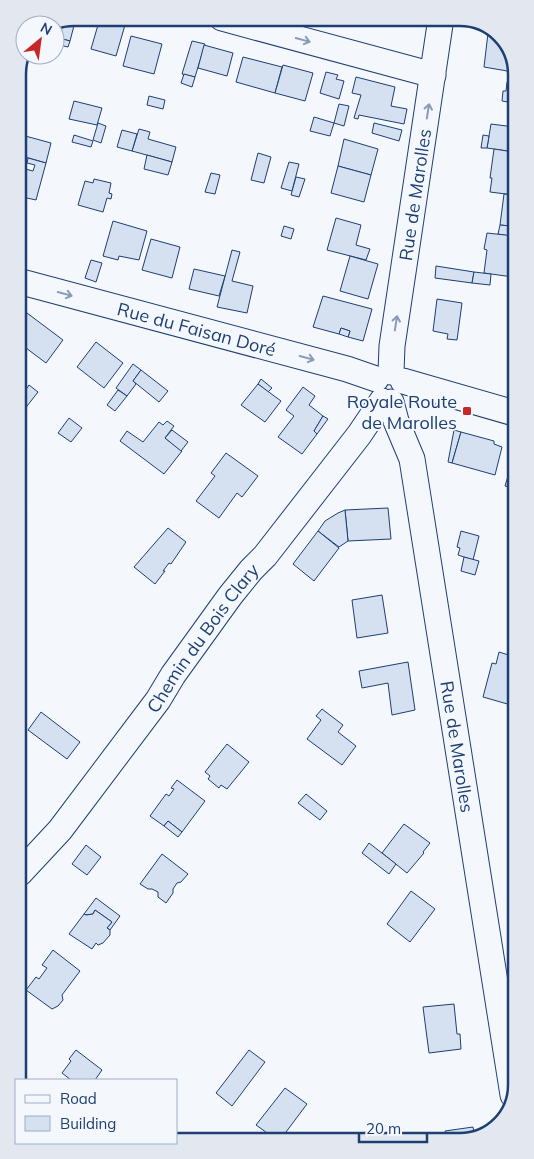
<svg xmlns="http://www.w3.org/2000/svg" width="534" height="1159" font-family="Mulish,sans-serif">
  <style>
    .building { fill: #d5e0f0; stroke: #1d3f73 }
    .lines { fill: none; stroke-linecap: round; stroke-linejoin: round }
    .minor-casing { stroke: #1d3f73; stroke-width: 27 }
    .minor { stroke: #f4f7fb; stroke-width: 25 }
    .oneway { stroke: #889bb7 }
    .poi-dot { fill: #c62828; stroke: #f4f7fb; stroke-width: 2 }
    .labels { text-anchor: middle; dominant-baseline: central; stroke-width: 4; stroke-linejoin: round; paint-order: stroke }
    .street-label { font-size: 18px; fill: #1d3f73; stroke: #f4f7fb }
    .poi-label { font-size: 18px; fill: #1d3f73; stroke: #f4f7fb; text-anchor: end }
    .rim { fill: none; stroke: #1d3f73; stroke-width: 2.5 }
  </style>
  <rect width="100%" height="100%" fill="#f4f7fb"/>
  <!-- building -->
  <g class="building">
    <path d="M76,18L70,41L55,37V25Z"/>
    <path d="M100,18L125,25L116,56L91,49Z"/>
    <path d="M488,33L498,34L513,56V72L484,67Z"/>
    <path d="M131,36L162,44L154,74L123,66Z"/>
    <path d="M55,37L70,41L68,47L55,44Z"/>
    <path d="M192,41L205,44L195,77L182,74Z"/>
    <path d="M204,45L233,53L227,76L198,68Z"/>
    <path d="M243,57L282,67L275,93L236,82Z"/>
    <path d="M283,65L313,73L305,101L275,93Z"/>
    <path d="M326,72L338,75L336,79L344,81L339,99L320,93Z"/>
    <path d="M184,74L195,77L192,87L181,83Z"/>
    <path d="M356,77L395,87L391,106L407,109L404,124L359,115L358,119L354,118L361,95L352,93Z"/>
    <path d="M507,82H513L514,103L502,101L503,91H506Z"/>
    <path d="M149,96L165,100L163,109L147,105Z"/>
    <path d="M74,101L102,108L97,125L69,119Z"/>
    <path d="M339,104L349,106L344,126L334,123Z"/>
    <path d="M314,117L334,123L330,136L310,131Z"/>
    <path d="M98,123L106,126L101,143L93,140Z"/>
    <path d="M374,123L402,130L399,141L372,133Z"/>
    <path d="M491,124L514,127V152L487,148Z"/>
    <path d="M139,129L150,132L148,139L176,147L172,162L132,151Z"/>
    <path d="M122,130L137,134L132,151L117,147Z"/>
    <path d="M18,134L51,143L46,163L18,155Z"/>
    <path d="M74,135L93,141L91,147L72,142Z"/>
    <path d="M483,135L489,136L487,148H481Z"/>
    <path d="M344,139L378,149L371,175L338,166Z"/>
    <path d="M494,149L514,152V195L490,192L492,178H490Z"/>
    <path d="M258,153L271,157L264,183L251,180Z"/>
    <path d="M147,155L172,162L168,175L144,169Z"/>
    <path d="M28,158L46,163L36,200L18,196V167L33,171L35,165L27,163Z"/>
    <path d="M289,162L299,164L292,191L281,188Z"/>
    <path d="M338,166L371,175L364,202L331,193Z"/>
    <path d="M211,173L220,175L215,194L205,192Z"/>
    <path d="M296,177L305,179L299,197L291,195Z"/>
    <path d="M94,179L111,183L109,193L112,194L111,199L107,198L103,212L78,205L85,181L93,183Z"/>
    <path d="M504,194L514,195V236H509L510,226L500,225Z"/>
    <path d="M336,218L361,225L356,245L370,249L366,260L327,250Z"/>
    <path d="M113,221L147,231L139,260L119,256L118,260L103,256Z"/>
    <path d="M500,225L510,226L509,236L498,234Z"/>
    <path d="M284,226L294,229L291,239L281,236Z"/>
    <path d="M487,233L514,236L513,277L484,273L487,250L484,249Z"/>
    <path d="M151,239L180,247L172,278L142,270Z"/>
    <path d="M232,250L240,252L232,281L253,286L247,313L217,307Z"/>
    <path d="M350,256L378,264L368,299L340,291Z"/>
    <path d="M91,260L102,263L96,282L85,278Z"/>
    <path d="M436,266L474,272L472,283L435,278Z"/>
    <path d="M194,269L225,276L219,296L189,289Z"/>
    <path d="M474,272L491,274L490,285L472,283Z"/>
    <path d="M323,296L372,309L363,341L348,337L350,331L341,328L339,334L313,327Z"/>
    <path d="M437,299L462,303L457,340L447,339L448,334L433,331Z"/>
    <path d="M27,313L63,340L46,363L18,342V324Z"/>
    <path d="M341,328L350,331L348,337L339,334Z"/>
    <path d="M96,342L123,363L104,388L77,367Z"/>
    <path d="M133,364L141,370L133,381L136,384L127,396L116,388Z"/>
    <path d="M141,370L168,391L159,402L133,381Z"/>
    <path d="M261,379L272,388L268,392L258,384Z"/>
    <path d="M258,384L281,401L265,422L241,405Z"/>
    <path d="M29,385L38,392L20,415L19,400Z"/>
    <path d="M303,387L315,396L309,405L323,416L314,431L317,434L302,454L278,437L294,416L286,410Z"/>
    <path d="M118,390L127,396L115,411L107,405Z"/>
    <path d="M323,416L328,419L317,434L314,431Z"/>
    <path d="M69,418L82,428L71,442L58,433Z"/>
    <path d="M167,421L174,426L165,438L182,451L164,474L120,441L127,431L143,442L159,422L163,425Z"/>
    <path d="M172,430L188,442L181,451L165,438Z"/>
    <path d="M454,430L461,432L452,463L448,462Z"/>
    <path d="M461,432L494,441V444L502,447L495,475L452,463Z"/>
    <path d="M226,453L258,476L242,497L237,493L219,518L196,501L215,476L211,473Z"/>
    <path d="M515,453V489L505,486Z"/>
    <path d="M388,508L391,539L348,541L345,510Z"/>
    <path d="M345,510L348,541L339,547L318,531L325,521L338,513Z"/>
    <path d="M168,528L186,542L171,564L169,563L163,571H165L155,584L134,567Z"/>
    <path d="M318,531L339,548L314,581L293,564Z"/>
    <path d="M461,531L479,536L473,560L458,555L460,548L457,547Z"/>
    <path d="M464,557L479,561L475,575L461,571Z"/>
    <path d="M382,595L388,633L357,638L352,600Z"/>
    <path d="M515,597V628L510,626L515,611L508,607L510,598Z"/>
    <path d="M499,652L515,657V691L511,705L483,697L492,663L496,664Z"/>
    <path d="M408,662L415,710L392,715L388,683L362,688L359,671Z"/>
    <path d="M322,709L343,725L338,732L356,746L342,765L307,739L321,720L316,716Z"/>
    <path d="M41,712L80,742L67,759L28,730Z"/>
    <path d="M510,727H515V753L511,745H508Z"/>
    <path d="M227,744L249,762L227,789L221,785L219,788L208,779L210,776L205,772Z"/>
    <path d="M177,780L205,801L182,832L168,821L164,826L150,816L166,794L169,796L174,789L171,788Z"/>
    <path d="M306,794L327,811L320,820L298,803Z"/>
    <path d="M168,821L182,832L178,837L164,826Z"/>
    <path d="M404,824L430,843L423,852L424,853L407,873L382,853Z"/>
    <path d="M369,843L396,864L389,874L362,853Z"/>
    <path d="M86,845L101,857L87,875L72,864Z"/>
    <path d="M162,854L188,874L181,882L177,883L173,889V893L166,903L158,897V892L152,889H148L140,884Z"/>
    <path d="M411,891L435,909L410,942L387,924Z"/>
    <path d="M96,898L120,916L110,930L107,928L112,922L95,910L93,914L86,915L84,914Z"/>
    <path d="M95,910L112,922L107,928L110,930V935L103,943L98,945L96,943L92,949L69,934L84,914L86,915L93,914Z"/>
    <path d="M53,950L80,971L62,995L63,1000L58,1006L52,1009L26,990L36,977L39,979L47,968L42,965Z"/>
    <path d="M454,1004L457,1034H460L461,1049L429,1053L423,1007Z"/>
    <path d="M76,1050L102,1070L95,1080H71L62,1073L71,1061L69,1059Z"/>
    <path d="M249,1050L265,1062L232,1106L216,1093Z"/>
    <path d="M285,1088L307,1104L280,1140H277L256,1125Z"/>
    <path d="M473,1127L475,1138L446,1139L445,1131Z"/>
  </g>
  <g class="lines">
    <defs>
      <g id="minor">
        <path d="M222,18L433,75"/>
        <path id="s1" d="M18,281L347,369L376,379"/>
        <path id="s2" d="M391,372L392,346L441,18"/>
        <path d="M403,381L514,413"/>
        <path id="s3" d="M391,402L396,421L412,459L513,1095"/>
        <path id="s4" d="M20,873L60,830L158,700L173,675L230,596L251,570L265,556L359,435L382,401"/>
      </g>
    </defs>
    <!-- minor casing -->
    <use href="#minor" class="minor-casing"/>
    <!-- minor -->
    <use href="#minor" class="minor"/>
  </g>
  <!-- one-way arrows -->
  <defs><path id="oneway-shaft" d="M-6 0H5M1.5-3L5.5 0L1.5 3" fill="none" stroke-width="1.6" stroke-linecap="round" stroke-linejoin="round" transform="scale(1.25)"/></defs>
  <g class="oneway">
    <use href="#oneway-shaft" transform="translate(303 40) rotate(15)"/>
    <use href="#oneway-shaft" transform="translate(428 111) rotate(-81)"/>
    <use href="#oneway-shaft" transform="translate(65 294) rotate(15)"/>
    <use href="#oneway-shaft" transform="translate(396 323) rotate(-81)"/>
    <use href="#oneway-shaft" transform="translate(307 358) rotate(15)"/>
  </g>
  <!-- markers -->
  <rect class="poi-dot" x="462" y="406" width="10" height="10" rx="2.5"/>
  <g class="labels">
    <!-- street labels -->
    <g class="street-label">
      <text stroke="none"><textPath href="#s2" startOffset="179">Rue de Marolles</textPath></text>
      <text stroke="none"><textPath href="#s1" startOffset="185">Rue du Faisan Doré</textPath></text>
      <text stroke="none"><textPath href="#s4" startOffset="298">Chemin du Bois Clary</textPath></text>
      <text stroke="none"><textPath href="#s3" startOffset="352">Rue de Marolles</textPath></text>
    </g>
    <!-- poi labels -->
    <g class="poi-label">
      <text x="457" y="401">Royale Route<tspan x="457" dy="21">de Marolles</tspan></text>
    </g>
  </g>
  <!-- crop -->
  <path d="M0 0H534V1159H0ZM74 26H460A48 48 0 0 1 508 74V1085A48 48 0 0 1 460 1133H74A48 48 0 0 1 26 1085V74A48 48 0 0 1 74 26Z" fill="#e3e8f0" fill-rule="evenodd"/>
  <path class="rim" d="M74 26H460A48 48 0 0 1 508 74V1085A48 48 0 0 1 460 1133H74A48 48 0 0 1 26 1085V74A48 48 0 0 1 74 26Z"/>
  <!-- legend -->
  <rect x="15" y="1079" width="162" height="65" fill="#f4f7fb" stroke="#9eadc5"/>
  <rect x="25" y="1095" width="25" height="8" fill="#f4f7fb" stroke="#9eadc5"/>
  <text x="60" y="1104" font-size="15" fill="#1d3f73">Road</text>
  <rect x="25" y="1116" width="25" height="15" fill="#d5e0f0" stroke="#9eadc5"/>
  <text x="60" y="1129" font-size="15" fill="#1d3f73">Building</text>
  <!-- north arrow -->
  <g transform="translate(40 40) rotate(29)"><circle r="24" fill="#f4f7fb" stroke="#9eadc5"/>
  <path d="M0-4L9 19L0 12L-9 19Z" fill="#c62828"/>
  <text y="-8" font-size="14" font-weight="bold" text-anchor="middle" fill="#1d3f73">N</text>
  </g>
  <!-- scale -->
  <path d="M359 1134v8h68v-8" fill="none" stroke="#1d3f73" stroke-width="2.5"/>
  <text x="366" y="1134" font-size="15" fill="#1d3f73" stroke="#f4f7fb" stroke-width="4" paint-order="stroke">20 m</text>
</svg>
